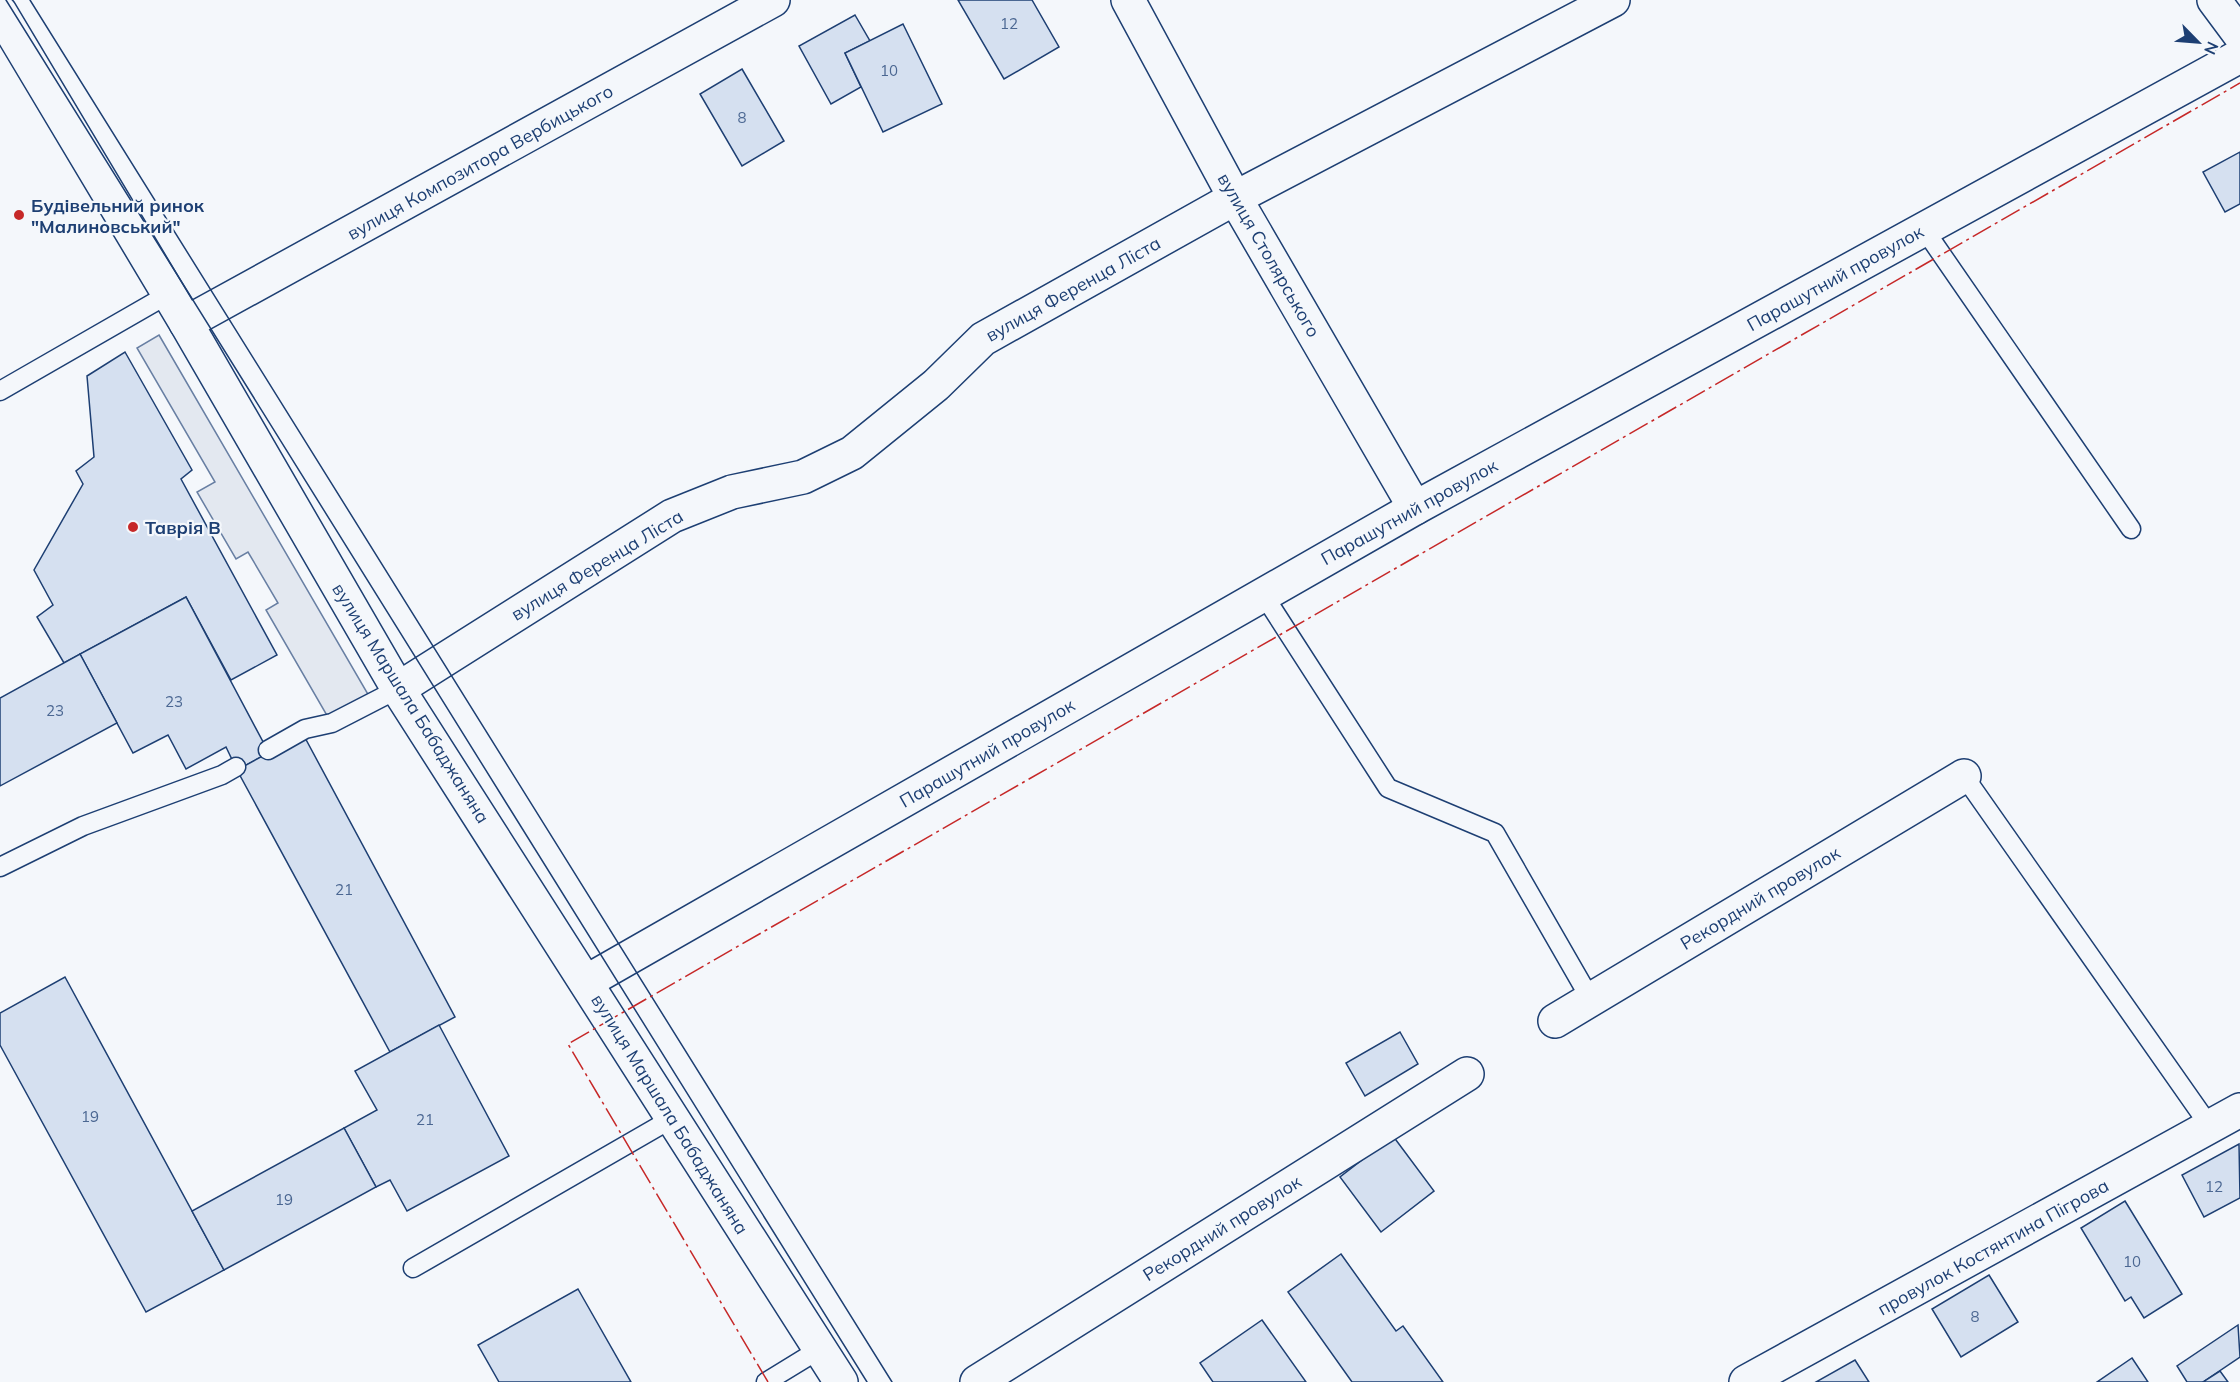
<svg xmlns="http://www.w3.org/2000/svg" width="2240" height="1382" font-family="Mulish,sans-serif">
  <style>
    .parking { fill: #e3e8f0; stroke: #687fa3; stroke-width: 1.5 }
    .building { fill: #d5e0f0; stroke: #1d3f73; stroke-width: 1.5 }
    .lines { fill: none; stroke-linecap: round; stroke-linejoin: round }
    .lane-casing { stroke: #1d3f73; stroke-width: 21 }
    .street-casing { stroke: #1d3f73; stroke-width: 36 }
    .secondary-casing { stroke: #1d3f73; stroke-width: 36 }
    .lane { stroke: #f4f7fb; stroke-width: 18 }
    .street { stroke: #f4f7fb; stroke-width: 33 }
    .secondary { stroke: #f4f7fb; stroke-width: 33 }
    .tram { stroke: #1d3f73; stroke-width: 1.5 }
    .power { stroke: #c62828; stroke-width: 1.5; stroke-dasharray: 21 4.5 3 4.5; stroke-linecap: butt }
    .poi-dot { fill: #c62828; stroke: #f4f7fb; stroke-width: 2 }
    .labels { text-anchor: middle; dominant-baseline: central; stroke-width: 4.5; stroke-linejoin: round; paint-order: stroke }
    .number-label { font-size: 15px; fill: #4b6792 }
    .street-label { font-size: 18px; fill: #1d3f73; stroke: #f4f7fb }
    .poi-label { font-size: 18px; font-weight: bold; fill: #1d3f73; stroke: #f4f7fb; text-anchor: start }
  </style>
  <rect width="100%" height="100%" fill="#f4f7fb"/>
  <!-- parking -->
  <path class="parking" d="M159,335L369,696L329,719L266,610L278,603L248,552L236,559L197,492L215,482L137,348Z"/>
  <!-- building -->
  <g class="building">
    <path d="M958,0H1032L1059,47L1004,79Z"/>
    <path d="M855,15L870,41L845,53L861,87L831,104L799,46Z"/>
    <path d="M903,24L942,104L883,132L845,53Z"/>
    <path d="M742,69L784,141L742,166L700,94Z"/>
    <path d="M2240,152V204L2225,212L2203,172Z"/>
    <path d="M125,352L192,470L181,479L277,655L231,680L186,597L64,663L37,617L53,605L34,570L83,484L76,471L94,457L87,376Z"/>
    <path d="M186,597L269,753L237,770L226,747L186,769L168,735L133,753L80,654Z"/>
    <path d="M80,654L117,723L0,786V698Z"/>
    <path d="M303,734L455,1017L390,1052L237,770Z"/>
    <path d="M65,977L224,1270L146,1312L0,1045V1013Z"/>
    <path d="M439,1025L509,1156L407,1211L390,1180L376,1187L344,1128L377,1110L355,1071Z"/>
    <path d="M1400,1032L1418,1064L1365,1096L1346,1063Z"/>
    <path d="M344,1128L376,1187L224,1270L192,1211Z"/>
    <path d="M1393,1136L1434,1191L1381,1232L1340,1177Z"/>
    <path d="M2239,1144L2240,1198L2204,1217L2182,1175Z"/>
    <path d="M2125,1201L2182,1294L2144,1318L2131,1297L2125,1301L2081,1228Z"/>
    <path d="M1341,1254L1396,1331L1403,1326L1443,1382H1352L1288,1292Z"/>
    <path d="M1989,1275L2018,1322L1961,1357L1932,1309Z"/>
    <path d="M578,1289L631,1382H499L478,1345Z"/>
    <path d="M1262,1320L1306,1382H1213L1200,1363Z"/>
    <path d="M2238,1325L2240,1357L2203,1382H2187L2177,1366Z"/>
    <path d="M2132,1358L2148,1382H2097Z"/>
    <path d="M1855,1360L1869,1382H1816Z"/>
    <path d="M2220,1371L2228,1382H2203Z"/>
  </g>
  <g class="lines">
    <defs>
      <g id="lane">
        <path d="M1924,229L2131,529"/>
        <path d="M0,391L167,295"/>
        <path d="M1263,594L1388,788L1495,833L1591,1000"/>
        <path d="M268,750L305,729L332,723L398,689"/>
        <path d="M1964,776L2211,1128"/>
        <path d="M0,867L83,826L222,775L236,767"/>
        <path d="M413,1268L673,1118"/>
        <path d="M766,1382L820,1349"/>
      </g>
      <g id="street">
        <path d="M1128,0L1235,198L1415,508"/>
        <path d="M186,323L773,0"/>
        <path d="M398,689L672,516L732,492L803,477L852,453L936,385L983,339L1235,198L1613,0"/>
        <path d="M586,982L1415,508L2240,56"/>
        <path d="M1555,1021L1964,776"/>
        <path d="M977,1382L1467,1074"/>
        <path d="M1746,1382L2240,1110"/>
      </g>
      <g id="secondary">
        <path d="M2214,0L2240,35"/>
        <path d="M0,12L186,323L398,689L841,1382"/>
      </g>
    </defs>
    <!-- lane casing -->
    <use href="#lane" class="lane-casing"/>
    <!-- street casing -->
    <use href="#street" class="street-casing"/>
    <!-- secondary casing -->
    <use href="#secondary" class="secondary-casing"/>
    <!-- lane -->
    <use href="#lane" class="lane"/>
    <!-- street -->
    <use href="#street" class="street"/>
    <!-- secondary -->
    <use href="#secondary" class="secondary"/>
    <!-- tram -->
    <g class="tram">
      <path d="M6,0L867,1382"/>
      <path d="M30,0L892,1382"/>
    </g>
    <!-- power -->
    <path class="power" d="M768,1382L568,1044L2240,83"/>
  </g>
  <!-- markers -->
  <g class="poi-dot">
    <circle cx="19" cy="215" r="6"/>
    <circle cx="133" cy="527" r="6"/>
  </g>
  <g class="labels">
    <!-- number labels -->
    <g class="number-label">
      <text x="1009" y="23">12</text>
      <text x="889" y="70">10</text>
      <text x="742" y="117">8</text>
      <text x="174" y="701">23</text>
      <text x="55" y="710">23</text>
      <text x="344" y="889">21</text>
      <text x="90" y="1116">19</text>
      <text x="425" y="1119">21</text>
      <text x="2214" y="1186">12</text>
      <text x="284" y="1199">19</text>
      <text x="2132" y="1261">10</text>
      <text x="1975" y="1316">8</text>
    </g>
    <!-- street labels -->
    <g class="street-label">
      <text transform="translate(480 162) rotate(-29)">вулиця Композитора Вербицького</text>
      <text transform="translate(1269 255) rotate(60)">вулиця Столярського</text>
      <text transform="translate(1835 278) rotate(-29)">Парашутний провулок</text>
      <text transform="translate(1073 289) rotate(-29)">вулиця Ференца Ліста</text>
      <text transform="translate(1409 512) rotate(-29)">Парашутний провулок</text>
      <text transform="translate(597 565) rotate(-31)">вулиця Ференца Ліста</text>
      <text transform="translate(411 703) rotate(58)">вулиця Маршала Бабаджаняна</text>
      <text transform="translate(987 753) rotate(-30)">Парашутний провулок</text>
      <text transform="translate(1760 898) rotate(-31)">Рекордний провулок</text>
      <text transform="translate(670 1114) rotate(58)">вулиця Маршала Бабаджаняна</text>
      <text transform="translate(1222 1228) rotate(-32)">Рекордний провулок</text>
      <text transform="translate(1993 1247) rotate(-29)">провулок Костянтина Пігрова</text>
    </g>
    <!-- poi labels -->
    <g class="poi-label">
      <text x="31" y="205">Будівельний ринок<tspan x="31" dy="21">"Малиновський"</tspan></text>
      <text x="145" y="527">Таврія В</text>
    </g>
  </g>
  <!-- north arrow -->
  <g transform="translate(2198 42) rotate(115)" stroke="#f4f7fb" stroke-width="4.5" paint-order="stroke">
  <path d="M0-4.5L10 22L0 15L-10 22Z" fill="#1d3f73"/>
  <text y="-9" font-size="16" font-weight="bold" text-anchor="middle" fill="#1d3f73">N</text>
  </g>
</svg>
